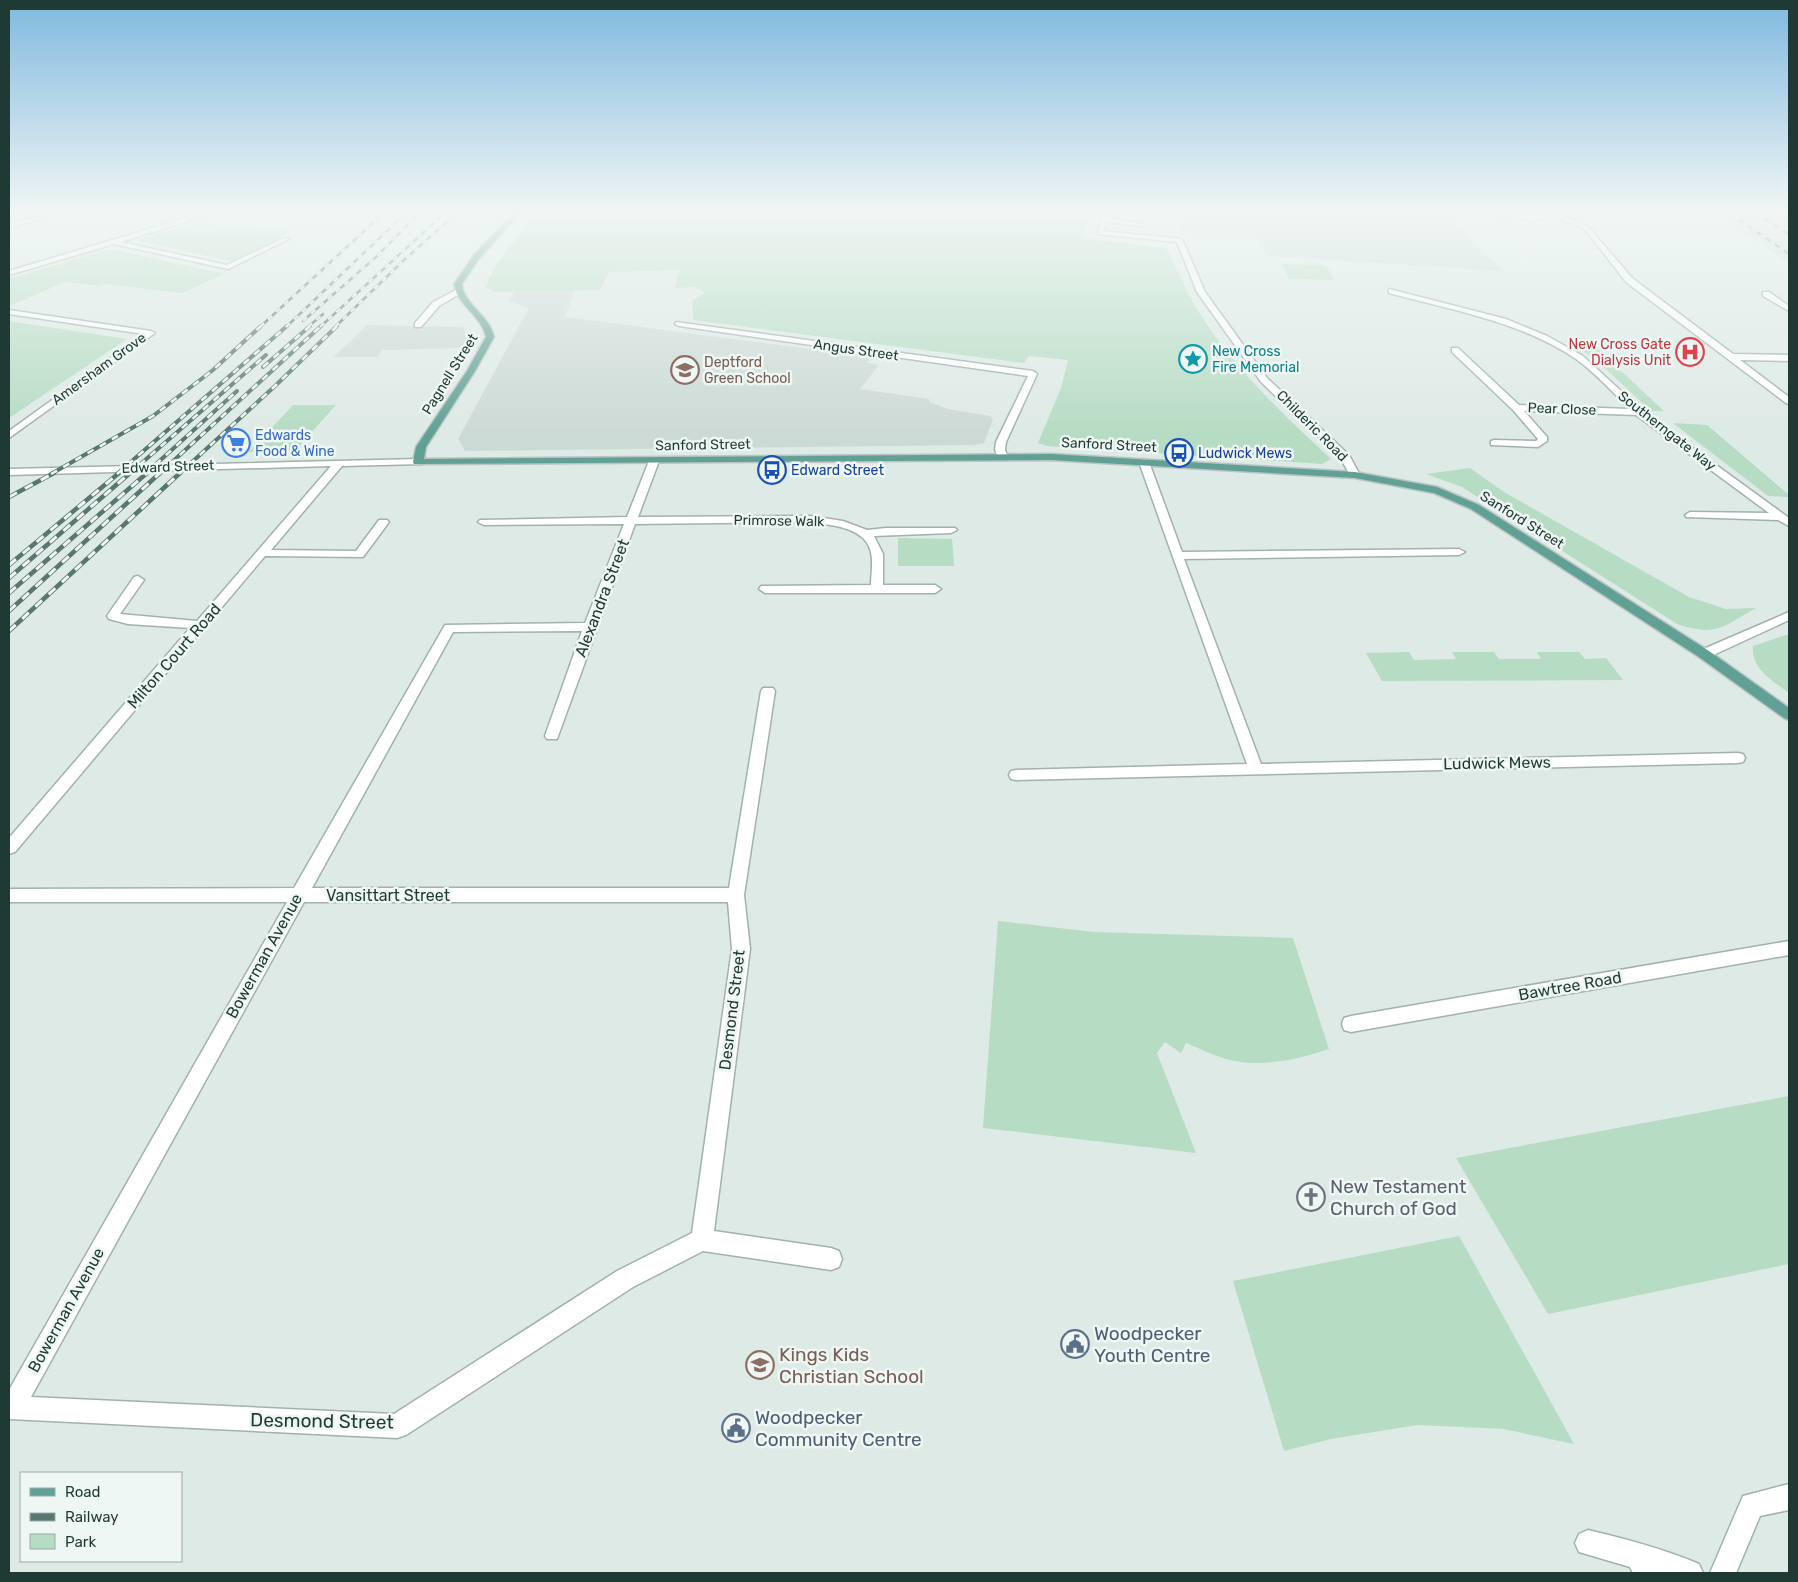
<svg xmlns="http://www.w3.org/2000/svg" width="1798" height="1582" font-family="Rubik,sans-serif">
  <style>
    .built { fill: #ccdad5 }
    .green { fill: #b6dcc3 }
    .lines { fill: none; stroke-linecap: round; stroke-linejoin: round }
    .minor-casing { stroke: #a1b2ad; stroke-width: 3 }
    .major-casing { stroke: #bcc4c2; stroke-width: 3 }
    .minor { fill: #fff; fill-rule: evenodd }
    .major { fill: #61a195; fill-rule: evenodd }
    .rail-far2-casing { stroke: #597670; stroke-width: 2.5 }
    .rail-far1-casing { stroke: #597670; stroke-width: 4 }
    .rail-casing { stroke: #597670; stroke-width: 4.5 }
    .rail-far2 { stroke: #eef7f3; stroke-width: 2; stroke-dasharray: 5.5; stroke-linecap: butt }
    .rail-far1 { stroke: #eef7f3; stroke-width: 2.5; stroke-dasharray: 7; stroke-linecap: butt }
    .rail { stroke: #eef7f3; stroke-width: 3; stroke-dasharray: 9; stroke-linecap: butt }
    .labels { text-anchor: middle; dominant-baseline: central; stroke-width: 5; stroke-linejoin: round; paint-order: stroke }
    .far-health-label { font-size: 14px; fill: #be3a42; stroke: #eef7f3; text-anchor: end }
    .far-street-label { font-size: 14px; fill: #1f3a35; stroke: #eef7f3 }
    .far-culture-label { font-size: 14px; fill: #0d838f; stroke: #eef7f3; text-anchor: start }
    .far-education-label { font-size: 14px; fill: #785e54; stroke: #eef7f3; text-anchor: start }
    .far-shop-label { font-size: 14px; fill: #366cbe; stroke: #eef7f3; text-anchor: start }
    .far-transit-label { font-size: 14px; fill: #164399; stroke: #eef7f3; text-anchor: start }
    .street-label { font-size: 16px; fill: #1f3a35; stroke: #eef7f3 }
    .near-worship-label { font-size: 19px; fill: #5b616d; stroke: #eef7f3; text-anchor: start }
    .near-service-label { font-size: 19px; fill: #4e5e75; stroke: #eef7f3; text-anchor: start }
    .near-education-label { font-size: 19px; fill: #785e54; stroke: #eef7f3; text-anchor: start }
    .near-street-label { font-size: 19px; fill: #1f3a35; stroke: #eef7f3 }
  </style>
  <rect width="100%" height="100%" fill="#deeae6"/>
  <!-- built -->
  <g class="built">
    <path d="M1185,210L1364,220L1360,210L1449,213L1457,226L1503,271L1269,256L1258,238H1195V236L1190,233L1178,232Z"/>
    <path d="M1709,210H1789V263Z"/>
    <path d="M574,291L565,317L872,357L867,363L879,365L860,389L929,399V402L948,409L990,416L993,419L984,443L973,445L465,451L458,439L529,308L509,301L514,292Z"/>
    <path d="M367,325L464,327L467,343L458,348L382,350L377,357H334Z"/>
  </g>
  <!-- green -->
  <g class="green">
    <path d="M539,210H1092L1082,236L1097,240L1166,248C1177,269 1186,292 1199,312C1234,369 1283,414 1331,459L1322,464L1047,446L1038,443L1061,388L1068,360L1029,356L1024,363L693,320V300L705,293L697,287L675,288L679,270L609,272L600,290L495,292L485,287L497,263Z"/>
    <path d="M199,222L291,232L231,261L136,240Z"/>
    <path d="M109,249L225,274L181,293L104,284L99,286L65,282L12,305L9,304V279Z"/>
    <path d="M1282,264L1326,265L1334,280L1289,279Z"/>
    <path d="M9,321L127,339L9,418Z"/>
    <path d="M1575,338H1586L1664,411H1651L1594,358L1566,341Z"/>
    <path d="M293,405H336L294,452H249Z"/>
    <path d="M1673,423L1707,425L1789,495V497L1768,496Z"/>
    <path d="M1470,468L1504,492L1689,597L1726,609L1756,608C1722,627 1717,637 1677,624L1462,487L1426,474Z"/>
    <path d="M898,538L952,539L954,566H898Z"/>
    <path d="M1789,634V693C1773,681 1751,669 1753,646Z"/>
    <path d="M1409,652L1414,660L1456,659L1452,652H1494L1499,659H1541L1537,652H1579L1585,659L1606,658L1623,680L1382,681L1366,653Z"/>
    <path d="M998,921L1094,932L1293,938L1329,1049C1297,1060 1260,1068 1226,1059C1212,1055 1199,1048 1186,1043L1181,1053L1165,1042L1157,1053L1196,1153L983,1128Z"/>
    <path d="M1789,1096V1264L1548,1314L1456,1158Z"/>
    <path d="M1459,1236L1574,1444L1503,1429L1417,1425L1331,1439L1284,1451L1233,1281Z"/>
  </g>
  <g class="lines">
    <defs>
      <g id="minor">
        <path d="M60,210H72L9,228V224Z"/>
        <path d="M94,210H116L105,214Z"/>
        <path d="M212,210H223L121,242L227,265L284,238L289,239L228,269L114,244L9,275V271Z"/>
        <path d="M1105,210H1111L1108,218L1145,224L1142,226L1106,222L1103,231L1182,239L1205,292L1267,378L1349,455L1360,475L1359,477H1351L1341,459L1261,382L1197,292L1177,242L1097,234Z"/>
        <path d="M1458,210H1481L1530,216L1555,214L1584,224L1592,231L1632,278L1733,354L1789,355V361L1740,360L1789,397V404L1786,403L1626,282L1588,233L1580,226L1555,218L1530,220Z"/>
        <path d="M1389,289L1506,319L1547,336L1583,356L1646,414L1789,518V526L1778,520L1686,517L1685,515L1690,512L1769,513L1636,415L1524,411L1547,437V441L1538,447L1491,445V441L1494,440L1536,441L1538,439L1513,410L1452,352V348H1458L1519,405L1630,409C1613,393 1596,373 1576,359C1522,322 1452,310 1389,293Z"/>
        <path d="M456,290L463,292L439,306L421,327H415V323L433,302Z"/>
        <path d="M1763,292H1769L1789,306V311L1763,296Z"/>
        <path d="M9,310L151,331L155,333L9,438V431L144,334L9,314Z"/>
        <path d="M676,322L1033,371L1037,374L1006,442L1005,450L1008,457L1003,460L999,459L995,450L996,442L1028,376L679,326L675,324Z"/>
        <path d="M654,458L659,461L638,517L811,516L843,521L867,530L886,528H955L957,530L951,533L874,536L883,554V585H935L941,589L935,593H765L759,589L761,586L871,585C871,574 874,560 870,549C863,527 830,525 811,522L635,524L557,739H547L545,736L582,631L453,632L312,888H729L761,691L763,688H773L775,691L744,895L750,949L714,1231L831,1248L839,1251L842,1259L839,1267L831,1270L703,1251L633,1287L406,1435L397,1438L9,1419V1390L287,902H9V889L294,888L445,625L585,623L624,524L484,525L478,522L480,520L627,517L649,461ZM304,902H728L732,949L692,1233L617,1271L394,1414L31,1397Z"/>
        <path d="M418,459L422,460V464L342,466L271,550L356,551L379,520H387L389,522L363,557L265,556L15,852L9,854V838L190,628L128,624L109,619L107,616L134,577L138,576L144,580L120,614L197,621L331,466L9,475V469Z"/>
        <path d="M1144,459L1149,462L1182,552L1459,549L1465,552L1459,555L1184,559L1261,764L1738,753L1743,754L1745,758L1743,762L1738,763L1016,780L1011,779L1009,775L1011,771L1016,770L1247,764L1139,462Z"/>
        <path d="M1789,612V620L1709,657H1699L1698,654L1699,651Z"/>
        <path d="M1789,941V955L1351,1032L1344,1030L1342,1024L1344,1018L1351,1016Z"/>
        <path d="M1789,1484V1510L1760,1516L1736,1573H1710L1743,1496Z"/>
        <path d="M1588,1530C1626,1539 1664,1549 1699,1564L1703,1573H1633L1630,1567L1579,1552L1575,1543L1579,1534Z"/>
      </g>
      <path id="major" d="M516,210H523L479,259L462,284C464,305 490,316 494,337L475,371L426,447L424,459L1051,454L1355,472L1437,487L1479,505L1709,651L1789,708V720L1784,718L1699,657L1471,509L1434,493L1355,478L1051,460L414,464L413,462L416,447L467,371L486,337C482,316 457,305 454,284L473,256Z"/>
    </defs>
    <!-- minor casing -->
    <use href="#minor" class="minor-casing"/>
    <!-- major casing -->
    <use href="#major" class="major-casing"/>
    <!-- minor -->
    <use href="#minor" class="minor"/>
    <!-- major -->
    <use href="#major" class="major"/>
    <defs>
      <g id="rail-far2">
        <path d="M1725,210L1789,254"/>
        <path d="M1751,210L1789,234"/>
        <path d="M1786,210L1789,212"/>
        <path d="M303,321L376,257L422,210"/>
        <path d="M260,327L387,210"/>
        <path d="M286,327L409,210"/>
        <path d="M308,327L323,314"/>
        <path d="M320,327L448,210"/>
        <path d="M335,327L404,260L460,210"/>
      </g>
      <g id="rail-far1">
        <path d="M263,367L310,326"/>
        <path d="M51,474L153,416L213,370L261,326"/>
        <path d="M117,474L287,326"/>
        <path d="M129,474L266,355"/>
        <path d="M145,474L237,391"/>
        <path d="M159,474L321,326"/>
        <path d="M179,474L275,386L337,326"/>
      </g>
      <g id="rail">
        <path d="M9,497L54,473"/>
        <path d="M9,565L119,473"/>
        <path d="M9,578L130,473"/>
        <path d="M9,593L147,473"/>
        <path d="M9,611L160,473"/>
        <path d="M9,631L180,473"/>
      </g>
    </defs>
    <!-- rail-far2 casing -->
    <use href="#rail-far2" class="rail-far2-casing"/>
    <!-- rail-far1 casing -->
    <use href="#rail-far1" class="rail-far1-casing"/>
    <!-- rail casing -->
    <use href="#rail" class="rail-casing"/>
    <!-- rail-far2 -->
    <use href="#rail-far2" class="rail-far2"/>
    <!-- rail-far1 -->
    <use href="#rail-far1" class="rail-far1"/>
    <!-- rail -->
    <use href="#rail" class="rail"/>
  </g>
  <!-- sky -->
  <linearGradient id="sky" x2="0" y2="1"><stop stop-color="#80b9df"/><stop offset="0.49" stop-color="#f0f6f4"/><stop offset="1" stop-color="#f0f6f4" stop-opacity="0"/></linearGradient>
  <rect width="1798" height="432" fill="url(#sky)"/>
  <!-- icons -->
  <defs>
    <symbol id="hospital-ring" viewBox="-11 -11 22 22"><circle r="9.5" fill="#eef7f3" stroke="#e0444e" stroke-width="1.5"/><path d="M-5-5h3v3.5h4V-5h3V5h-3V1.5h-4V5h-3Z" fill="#e0444e"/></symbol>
    <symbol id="sight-ring" viewBox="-11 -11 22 22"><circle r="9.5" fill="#eef7f3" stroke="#0f9aa8" stroke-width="1.5"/><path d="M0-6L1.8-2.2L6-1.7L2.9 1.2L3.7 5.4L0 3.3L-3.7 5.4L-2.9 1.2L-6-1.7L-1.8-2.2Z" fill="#0f9aa8"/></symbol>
    <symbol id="school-ring" viewBox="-11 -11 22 22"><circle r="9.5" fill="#eef7f3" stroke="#8d6e63" stroke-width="1.5"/><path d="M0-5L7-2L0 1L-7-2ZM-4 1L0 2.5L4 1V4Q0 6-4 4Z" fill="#8d6e63"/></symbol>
    <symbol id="supermarket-ring" viewBox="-11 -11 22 22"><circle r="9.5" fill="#eef7f3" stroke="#3f7fe0" stroke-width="1.5"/><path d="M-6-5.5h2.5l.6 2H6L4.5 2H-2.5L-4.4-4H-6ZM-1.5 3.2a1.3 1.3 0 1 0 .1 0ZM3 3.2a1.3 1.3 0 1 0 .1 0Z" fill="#3f7fe0"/></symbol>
    <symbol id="bus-ring" viewBox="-11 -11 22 22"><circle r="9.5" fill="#eef7f3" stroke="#1a4fb4" stroke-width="1.5"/><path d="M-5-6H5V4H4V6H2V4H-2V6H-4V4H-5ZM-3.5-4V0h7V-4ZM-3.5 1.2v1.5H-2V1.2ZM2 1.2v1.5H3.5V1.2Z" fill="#1a4fb4"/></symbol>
    <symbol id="church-ring" viewBox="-11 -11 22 22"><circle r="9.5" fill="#eef7f3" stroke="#6b7280" stroke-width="1.5"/><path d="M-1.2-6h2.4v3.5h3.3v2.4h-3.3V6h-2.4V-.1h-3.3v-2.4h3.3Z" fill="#6b7280"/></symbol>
    <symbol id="civic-ring" viewBox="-11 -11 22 22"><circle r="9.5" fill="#eef7f3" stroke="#5c6f8a" stroke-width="1.5"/><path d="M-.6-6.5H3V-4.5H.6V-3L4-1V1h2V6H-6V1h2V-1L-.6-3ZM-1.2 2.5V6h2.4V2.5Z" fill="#5c6f8a"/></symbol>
  </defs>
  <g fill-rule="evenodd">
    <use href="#hospital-ring" x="1674" y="336" width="32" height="32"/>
    <use href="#sight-ring" x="1177" y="343" width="32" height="32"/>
    <use href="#school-ring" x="669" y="354" width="32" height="32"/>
    <use href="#supermarket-ring" x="220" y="427" width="32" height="32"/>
    <use href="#bus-ring" x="1163" y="437" width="32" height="32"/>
    <use href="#bus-ring" x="756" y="454" width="32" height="32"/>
    <use href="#church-ring" x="1295" y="1181" width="32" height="32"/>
    <use href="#civic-ring" x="1059" y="1328" width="32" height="32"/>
    <use href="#school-ring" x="744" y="1349" width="32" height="32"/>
    <use href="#civic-ring" x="720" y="1412" width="32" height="32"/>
  </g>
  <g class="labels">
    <!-- far-health labels -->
    <g class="far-health-label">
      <text x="1671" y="344">New Cross Gate<tspan x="1671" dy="16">Dialysis Unit</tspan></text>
    </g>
    <!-- far-street labels -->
    <g class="far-street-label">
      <text transform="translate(856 350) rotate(8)">Angus Street</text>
      <text transform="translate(99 369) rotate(-36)">Amersham Grove</text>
      <text transform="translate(450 374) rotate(-58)">Pagnell Street</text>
      <text transform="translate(1562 409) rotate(2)">Pear Close</text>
      <text transform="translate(1312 426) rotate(45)">Childeric Road</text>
      <text transform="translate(1667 431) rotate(38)">Southerngate Way</text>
      <text transform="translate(703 445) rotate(-1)">Sanford Street</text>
      <text transform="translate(1109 445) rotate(3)">Sanford Street</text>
      <text transform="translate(168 467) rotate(-2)">Edward Street</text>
      <text transform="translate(1522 520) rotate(32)">Sanford Street</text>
      <text transform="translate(779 521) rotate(1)">Primrose Walk</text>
    </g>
    <!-- far-culture labels -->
    <g class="far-culture-label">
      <text x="1212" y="351">New Cross<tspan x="1212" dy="16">Fire Memorial</tspan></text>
    </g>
    <!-- far-education labels -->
    <g class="far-education-label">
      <text x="704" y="362">Deptford<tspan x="704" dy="16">Green School</tspan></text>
    </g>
    <!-- far-shop labels -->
    <g class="far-shop-label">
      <text x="255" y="435">Edwards<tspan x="255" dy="16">Food &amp; Wine</tspan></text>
    </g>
    <!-- far-transit labels -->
    <g class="far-transit-label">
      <text x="1198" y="453">Ludwick Mews</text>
      <text x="791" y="470">Edward Street</text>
    </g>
    <!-- street labels -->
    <g class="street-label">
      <text transform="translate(602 598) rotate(-69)">Alexandra Street</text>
      <text transform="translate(174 656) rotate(-49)">Milton Court Road</text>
      <text transform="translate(1497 763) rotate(-1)">Ludwick Mews</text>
      <text x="388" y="895">Vansittart Street</text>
      <text transform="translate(264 956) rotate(-61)">Bowerman Avenue</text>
      <text transform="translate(1570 986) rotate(-10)">Bawtree Road</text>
      <text transform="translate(732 1010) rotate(-83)">Desmond Street</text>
      <text transform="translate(66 1310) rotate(-61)">Bowerman Avenue</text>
    </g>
    <!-- near-worship labels -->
    <g class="near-worship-label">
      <text x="1330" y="1186">New Testament<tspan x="1330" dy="22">Church of God</tspan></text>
    </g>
    <!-- near-service labels -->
    <g class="near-service-label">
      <text x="1094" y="1333">Woodpecker<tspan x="1094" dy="22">Youth Centre</tspan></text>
      <text x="755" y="1417">Woodpecker<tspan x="755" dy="22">Community Centre</tspan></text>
    </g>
    <!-- near-education labels -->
    <g class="near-education-label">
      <text x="779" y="1354">Kings Kids<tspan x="779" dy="22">Christian School</tspan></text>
    </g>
    <!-- near-street labels -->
    <g class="near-street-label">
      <text transform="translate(322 1421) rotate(1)">Desmond Street</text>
    </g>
  </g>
  <!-- border -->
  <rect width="1798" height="1582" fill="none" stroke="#1f3a35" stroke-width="20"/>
  <!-- legend -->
  <rect x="20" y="1472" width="162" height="90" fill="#eef7f3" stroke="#9baba7"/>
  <rect x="30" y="1488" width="25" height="8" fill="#61a195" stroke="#9baba7"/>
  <text x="65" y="1497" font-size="15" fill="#1f3a35">Road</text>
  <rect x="30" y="1513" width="25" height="8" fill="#597670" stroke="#9baba7"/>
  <text x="65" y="1522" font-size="15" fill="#1f3a35">Railway</text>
  <rect x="30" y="1534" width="25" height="15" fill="#b6dcc3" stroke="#9baba7"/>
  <text x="65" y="1547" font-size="15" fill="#1f3a35">Park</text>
</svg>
